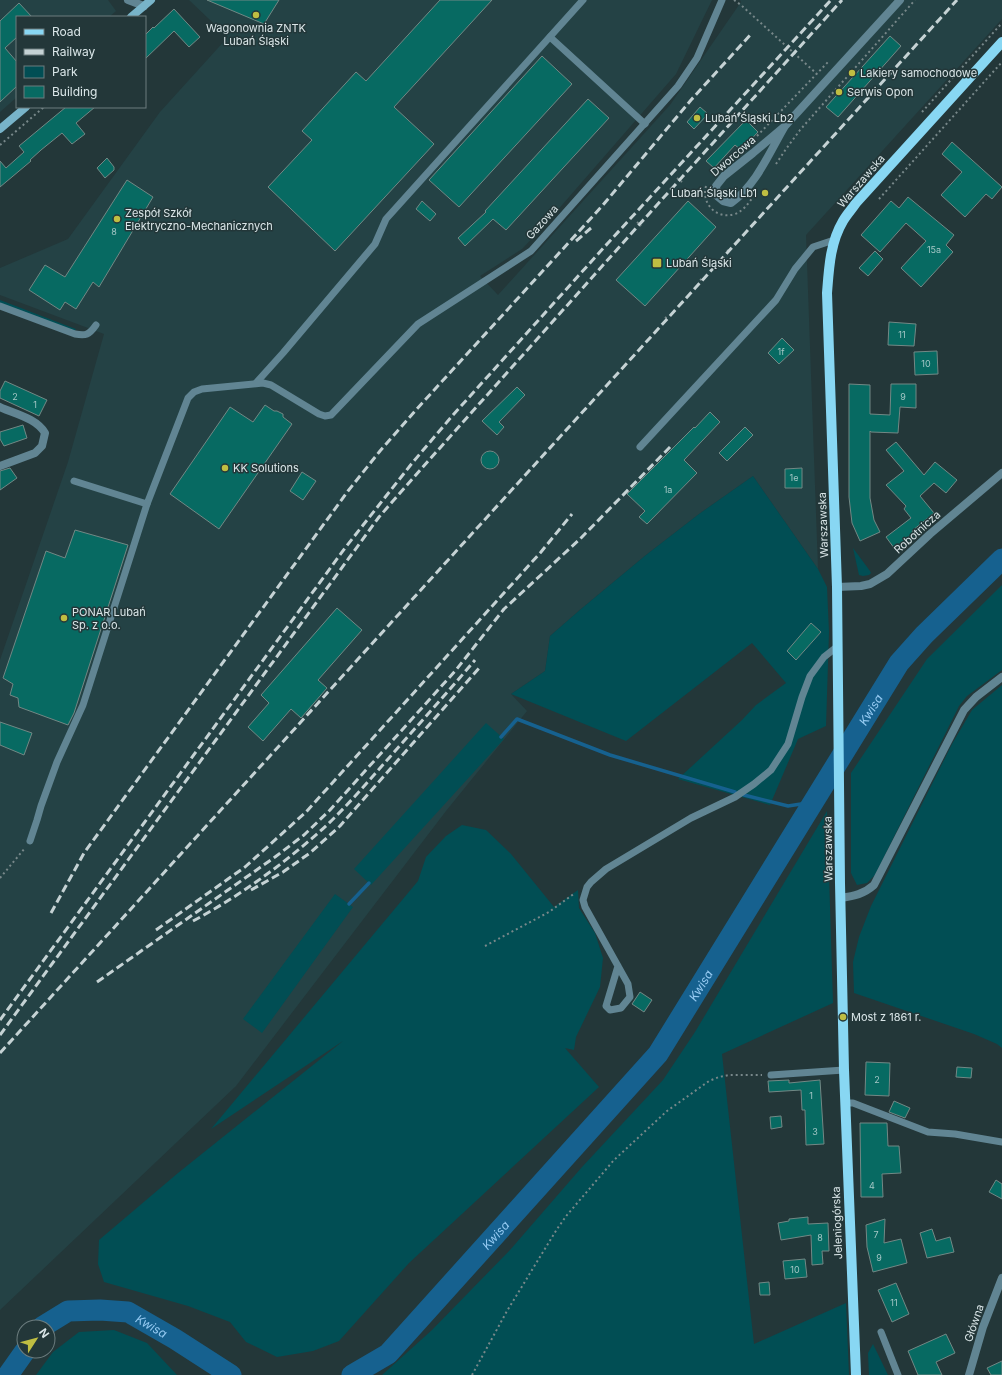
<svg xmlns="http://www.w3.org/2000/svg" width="1002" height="1375" font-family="Inter,sans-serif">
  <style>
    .built { fill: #244245 }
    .green { fill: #014e54; fill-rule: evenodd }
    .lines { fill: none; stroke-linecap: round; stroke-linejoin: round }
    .stream { stroke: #16618f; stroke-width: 3.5 }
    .river { stroke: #16618f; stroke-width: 21 }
    .building { fill: #076a62; stroke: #728885 }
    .path { stroke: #78888a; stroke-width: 2; stroke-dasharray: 2 3; stroke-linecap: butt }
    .service { stroke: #618593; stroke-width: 7 }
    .minor { stroke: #618593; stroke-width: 8 }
    .secondary { stroke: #78b4c9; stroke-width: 8 }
    .primary { stroke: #88d7f3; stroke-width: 10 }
    .rail { stroke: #c5d2d4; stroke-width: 3; stroke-dasharray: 8 4; stroke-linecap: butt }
    .poi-dot { fill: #bfbe42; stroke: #233739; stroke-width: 1.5 }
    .labels { text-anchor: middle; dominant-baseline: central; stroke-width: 3; stroke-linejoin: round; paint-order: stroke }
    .number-label { font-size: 9px; fill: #a5c7c6 }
    .poi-label { font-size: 11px; fill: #dae6e8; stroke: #233739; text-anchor: start }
    .street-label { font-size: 11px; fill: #dae6e8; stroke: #233739 }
    .water-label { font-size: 12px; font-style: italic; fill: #95caf2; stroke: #233739 }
  </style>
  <rect width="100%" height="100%" fill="#233739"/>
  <!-- built -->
  <g class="built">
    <path d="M0,0H108L116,11L109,17H17V97L0,112Z"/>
    <path d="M189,0H712L676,74L542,228L522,249L480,276L498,295L670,105L741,2L740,0H1002V19L806,235L818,569L753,476L699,514L646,555L581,609L550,636L545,671L511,694L527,711L446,811L236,1086L0,1310V660L68,462L104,334L0,295V268L68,239L160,112L228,37Z"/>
  </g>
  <!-- green -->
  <g class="green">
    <path d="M0,300L73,328L76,329L74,331L0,303Z"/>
    <path d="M753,476L818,569L827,587L829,632L826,726L798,739L770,805L678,779L742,720L756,705L786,683L752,643L626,741L511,694L545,671L550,636L581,609L646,555L699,514ZM811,624L821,632L796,660L787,651Z"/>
    <path d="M853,548L870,571L871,573L869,575L863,576L859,575Z"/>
    <path d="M1002,585V670L967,696L959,706L875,875L867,883L857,885L851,873V773L927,659Z"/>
    <path d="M1002,685V1048L997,1044L974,1034L854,993L853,962L859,937L871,906L952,744L972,710Z"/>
    <path d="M486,723L504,739L371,885L354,869Z"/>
    <path d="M827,811L833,1003L722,1054L754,1344L846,1303L849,1375H382L432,1330L510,1250L582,1167L663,1080L695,1032Z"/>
    <path d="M462,825L486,830L511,854L554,907L578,890L579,908L595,933L603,958L600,987L576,1037L574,1050L565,1048L599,1087L409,1263L339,1341L313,1351L277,1357L246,1342L230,1322L188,1306L104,1282L98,1264L99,1240L178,1173L343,1041L211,1129L418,881L426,857L446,836Z"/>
    <path d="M335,894L353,907L262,1033L243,1019Z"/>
    <path d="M114,1330L147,1343L177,1375H36L53,1352L79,1332Z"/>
    <path d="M873,1344L888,1375H869L868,1353Z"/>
  </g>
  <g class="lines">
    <!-- stream -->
    <g class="stream">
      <path d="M501,737L517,719L610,755L735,792"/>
      <path d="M744,795L788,806L814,802"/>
      <path d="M349,904L369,883"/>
    </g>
    <!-- river -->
    <g class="river">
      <path id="s1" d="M42,1327L68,1311L100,1310L128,1312L175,1339L231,1375"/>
      <path d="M8,1375L25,1351"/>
      <path id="s2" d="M352,1375L388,1354L658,1054L899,663L924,635L1002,559"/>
    </g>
  </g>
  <!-- building -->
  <g class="building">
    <path d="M207,0H279L264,24Z"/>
    <path d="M440,0H492L394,107L434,144L335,251L268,187L312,140L302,131L356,72L366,81Z"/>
    <path d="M19,3L32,17H17V37L5,48L17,62V86L0,102V21Z"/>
    <path d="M174,9L200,37L189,47L174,31L145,59V35L153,27L154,28Z"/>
    <path d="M890,36L901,46L838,117L826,107Z"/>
    <path d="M542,56L572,84L459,207L429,180Z"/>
    <path d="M588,99L609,118L506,230L493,219L465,246L458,238L486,212L485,211Z"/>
    <path d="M66,107H95L76,123L85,134L72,144L62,133L41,150L30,160L31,161L0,187V161L6,168L24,152L19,146Z"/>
    <path d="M700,107L708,114L694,129L687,122Z"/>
    <path d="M746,120L758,132L741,150L735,145L714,168L706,161Z"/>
    <path d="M952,142L1002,187L992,199L986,194L965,217L941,195L962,172L942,154Z"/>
    <path d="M107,158L114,167V170L105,178L97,168Z"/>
    <path d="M127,180L153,197L99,287L93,282L76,309L65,302L60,310L29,290L45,265L65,277Z"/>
    <path d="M908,197L954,235L946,245L953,252L921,287L901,268L926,241L906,223L880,252L861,235L891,201L899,208Z"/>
    <path d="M422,201L436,214L430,221L416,209Z"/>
    <path d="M688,201L716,227L645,306L616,280Z"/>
    <path d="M875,251L883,259L868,276L859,268Z"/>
    <path d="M889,322L916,324L914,346L888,345Z"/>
    <path d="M782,338L794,350L779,364L768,353Z"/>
    <path d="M937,351L938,374L915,375L914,352Z"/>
    <path d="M5,381L47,400L39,416L0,398V391Z"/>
    <path d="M849,384L870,385V414L890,415L891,384H916V408L900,407L898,433L871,432L870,431V498L874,520L880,532L860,541L852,523L849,497Z"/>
    <path d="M517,387L525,395L499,422L504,427L497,435L482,421Z"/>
    <path d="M265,405L274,411H277L283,414V417L292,424L219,529L170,494L230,407L253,422Z"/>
    <path d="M710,412L720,422L684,460L697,473L647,524L639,517L645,511L627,494L694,427L695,428Z"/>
    <path d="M23,425L27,438L4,446L0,439V432Z"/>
    <path d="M745,427L753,435L727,461L719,453Z"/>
    <path d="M896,442L924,475L935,462L957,480L946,493L934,483L920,496L934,513L912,531L916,537L897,552L886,537L911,518L904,509L906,506L886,485L904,471L886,450Z"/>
    <circle cx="490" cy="460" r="9"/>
    <path d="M10,468L17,478L0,490V471Z"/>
    <path d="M802,468V488H785V469Z"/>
    <path d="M302,472L316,481L303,500L290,491Z"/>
    <path d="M75,530L128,545L74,713L68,725L19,707L18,698L10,695L13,684L3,678L46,551L65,558Z"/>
    <path d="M337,608L362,630L318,680L327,688L301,718L291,709L263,741L248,727L269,703L261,695Z"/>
    <path d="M811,623L821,632L796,660L787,651Z"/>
    <path d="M0,722L32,733L24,755L0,745Z"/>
    <path d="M640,992L652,1000L644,1012L632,1004Z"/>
    <path d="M866,1062L890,1063L889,1096L865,1095Z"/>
    <path d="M957,1067L972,1068L971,1078L956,1077Z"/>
    <path d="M789,1080V1083L820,1080L824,1144L806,1145L805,1110H802L801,1090L769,1092L768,1081Z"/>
    <path d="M894,1101L910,1108L905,1118L889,1112Z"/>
    <path d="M781,1116L782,1127L771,1129L770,1117Z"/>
    <path d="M860,1123H887L888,1146H899L901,1173L882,1174L883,1197H861Z"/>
    <path d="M996,1180L1002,1184V1199L989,1192Z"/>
    <path d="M808,1217V1224L828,1223L829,1251H822L823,1264L812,1265L811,1235L781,1240L778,1223L789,1221V1219Z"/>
    <path d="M885,1219L884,1243L901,1239L907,1263L873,1272L867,1247L866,1225Z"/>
    <path d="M932,1229L936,1241L950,1237L954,1252L927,1258L920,1233Z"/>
    <path d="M805,1259L807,1277L785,1279L783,1261Z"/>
    <path d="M769,1282L770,1295H760L759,1283Z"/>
    <path d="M896,1283L909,1314L892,1322L878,1290Z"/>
    <path d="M946,1334L955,1353L936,1362L942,1375H918L908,1351Z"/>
    <path d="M1002,1361V1375H991L987,1368Z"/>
  </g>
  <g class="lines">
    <!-- path -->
    <g class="path">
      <path d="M734,0L741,5L817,74"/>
      <path d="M922,112L1002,23"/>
      <path d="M757,136L829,61"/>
      <path d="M0,145L44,107"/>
      <path d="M776,164L786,149L800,130L915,0"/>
      <path d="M677,178L682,182"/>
      <path d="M859,181L869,170"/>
      <path d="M706,186C701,204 717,220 735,214C743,211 748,204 753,197"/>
      <path d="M879,199L1002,62"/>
      <path d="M637,222L641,226"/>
      <path d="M727,250L731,253"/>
      <path d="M700,279L704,282"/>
      <path d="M665,317L669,320"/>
      <path d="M0,878L25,848"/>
      <path d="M485,946L549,912L575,893"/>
      <path d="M472,1375L507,1311L557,1229L567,1215L614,1160L667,1111L709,1081L719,1077L729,1075H762"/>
    </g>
    <!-- service -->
    <g class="service">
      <path d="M550,37L645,124"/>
      <path d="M0,306L75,334C86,336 89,335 96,325"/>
      <path d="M256,383L283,353L375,244L386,219L583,0"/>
      <path d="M640,447L776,300L795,269L813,247L834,240"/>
      <path d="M74,481L147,504L188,398L194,392L202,389L263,383L271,385L319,414L325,416L331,415L418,324L531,251L678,86L697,58L722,0"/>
      <path d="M30,841L37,820L41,806L57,762L83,705L147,504"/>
      <path d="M618,966L606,1006L610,1010L621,1008L630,997L628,984L585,907L583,900L587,887L591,882L606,869L691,818L735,797L754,784L771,770L788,744L802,697L810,676L824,657L838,646"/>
      <path d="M771,1075L844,1070"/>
      <path d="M845,1103H853L928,1132L955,1134L1002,1142"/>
      <path d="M881,1332L898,1375"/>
    </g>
    <!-- minor -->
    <g class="minor">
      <path d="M128,0L144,6"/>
      <path d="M785,126C769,153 757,184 731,203L723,201L717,196L716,186L724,176L753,153L785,126L900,0"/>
      <path d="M0,407C15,414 36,418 45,433L42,446L35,453L0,466"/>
      <path d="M837,587L861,586L870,584L887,574L930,534L1002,473"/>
      <path d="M841,898C854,896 864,894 874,885L964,710L976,697L1002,677"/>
      <path d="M969,1375L983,1327L1002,1278"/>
    </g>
    <!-- secondary -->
    <g class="secondary">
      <path d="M131,17L151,0"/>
      <path d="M0,129L26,107"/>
    </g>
    <!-- primary -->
    <path class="primary" d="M856,1375L844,1070L840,883L837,587L827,293C829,268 830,243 843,221C847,214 852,209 856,203L1002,42"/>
    <!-- rail -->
    <g class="rail">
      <path d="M576,241L591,228"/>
      <path d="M251,890L283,872L310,853L340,826L480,667"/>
      <path d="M51,913L84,853L348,491L380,451L415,411L603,205L691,100L752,33"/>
      <path d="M193,921C234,899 274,871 310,840C339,816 364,786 389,758C418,725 447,693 475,660"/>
      <path d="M156,930L245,867L306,812L541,552L572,514"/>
      <path d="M97,982L275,857L304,835L330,810L456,670L504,609L580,539L671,446"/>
      <path d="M0,1020L345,548L413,462L453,415L608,243L831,0"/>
      <path d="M0,1035L379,517L422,468L638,226L842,0"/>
      <path d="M0,1053L957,0"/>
    </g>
  </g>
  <!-- markers -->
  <g class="poi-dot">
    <circle cx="256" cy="15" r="4"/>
    <circle cx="852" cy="73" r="4"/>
    <circle cx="839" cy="92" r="4"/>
    <circle cx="697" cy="118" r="4"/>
    <circle cx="765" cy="193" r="4"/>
    <circle cx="117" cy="219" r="4"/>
    <rect x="652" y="258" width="10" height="10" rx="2"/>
    <circle cx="225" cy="468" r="4"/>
    <circle cx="64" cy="618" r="4"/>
    <circle cx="843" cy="1017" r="4"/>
  </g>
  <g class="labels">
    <!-- number labels -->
    <g class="number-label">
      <text x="114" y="231">8</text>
      <text x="934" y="249">15a</text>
      <text x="902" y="334">11</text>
      <text x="781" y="351">1f</text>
      <text x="926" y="363">10</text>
      <text x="15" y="396">2</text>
      <text x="903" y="396">9</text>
      <text x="35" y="404">1</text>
      <text x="794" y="477">1e</text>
      <text x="668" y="489">1a</text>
      <text x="877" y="1079">2</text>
      <text x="811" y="1095">1</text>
      <text x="815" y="1131">3</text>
      <text x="872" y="1185">4</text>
      <text x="876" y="1234">7</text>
      <text x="820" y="1237">8</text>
      <text x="879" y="1257">9</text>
      <text x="795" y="1269">10</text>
      <text x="894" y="1302">11</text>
    </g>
    <!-- poi labels -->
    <g class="poi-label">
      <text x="256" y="28" text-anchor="middle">Wagonownia ZNTK<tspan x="256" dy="13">Lubań Śląski</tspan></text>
      <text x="860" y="73">Lakiery samochodowe</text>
      <text x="847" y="92">Serwis Opon</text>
      <text x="705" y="118">Lubań Śląski Lb2</text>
      <text x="757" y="193" text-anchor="end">Lubań Śląski Lb1</text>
      <text x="125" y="213">Zespół Szkół<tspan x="125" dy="13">Elektryczno-Mechanicznych</tspan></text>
      <text x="666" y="263">Lubań Śląski</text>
      <text x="233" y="468">KK Solutions</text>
      <text x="72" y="612">PONAR Lubań<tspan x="72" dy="13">Sp. z o.o.</tspan></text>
      <text x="851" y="1017">Most z 1861 r.</text>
    </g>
    <!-- street labels -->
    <g class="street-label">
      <text transform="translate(733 156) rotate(-41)">Dworcowa</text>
      <text transform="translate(861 181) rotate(-49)">Warszawska</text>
      <text transform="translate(542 222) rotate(-48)">Gazowa</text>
      <text transform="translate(823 525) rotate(-92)">Warszawska</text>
      <text transform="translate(917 532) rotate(-42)">Robotnicza</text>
      <text transform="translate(828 849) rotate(-91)">Warszawska</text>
      <text transform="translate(837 1223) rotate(-92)">Jeleniogórska</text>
      <text transform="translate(974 1323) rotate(-71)">Główna</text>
    </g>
    <!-- water labels -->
    <g class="water-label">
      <text stroke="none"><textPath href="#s2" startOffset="850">Kwisa</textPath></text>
      <text stroke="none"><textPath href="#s2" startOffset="526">Kwisa</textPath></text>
      <text stroke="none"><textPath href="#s2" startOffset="202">Kwisa</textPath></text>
      <text stroke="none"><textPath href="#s1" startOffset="118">Kwisa</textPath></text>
    </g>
  </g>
  <!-- legend -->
  <rect x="16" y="16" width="130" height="92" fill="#233739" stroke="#6c7d7f"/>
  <rect x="24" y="29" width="20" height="6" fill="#88d7f3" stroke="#6c7d7f"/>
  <text x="52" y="36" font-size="12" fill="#dae6e8">Road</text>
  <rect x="24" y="49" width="20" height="6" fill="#c5d2d4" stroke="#6c7d7f"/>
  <text x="52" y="56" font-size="12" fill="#dae6e8">Railway</text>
  <rect x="24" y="66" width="20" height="12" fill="#014e54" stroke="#6c7d7f"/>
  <text x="52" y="76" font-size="12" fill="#dae6e8">Park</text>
  <rect x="24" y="86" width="20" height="12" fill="#076a62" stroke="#6c7d7f"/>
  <text x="52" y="96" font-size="12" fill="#dae6e8">Building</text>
  <!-- north arrow -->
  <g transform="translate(36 1339) rotate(54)"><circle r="19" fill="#233739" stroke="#6c7d7f"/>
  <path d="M0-3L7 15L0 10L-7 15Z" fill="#bfbe42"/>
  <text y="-6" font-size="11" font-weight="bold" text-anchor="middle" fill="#dae6e8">N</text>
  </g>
</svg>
